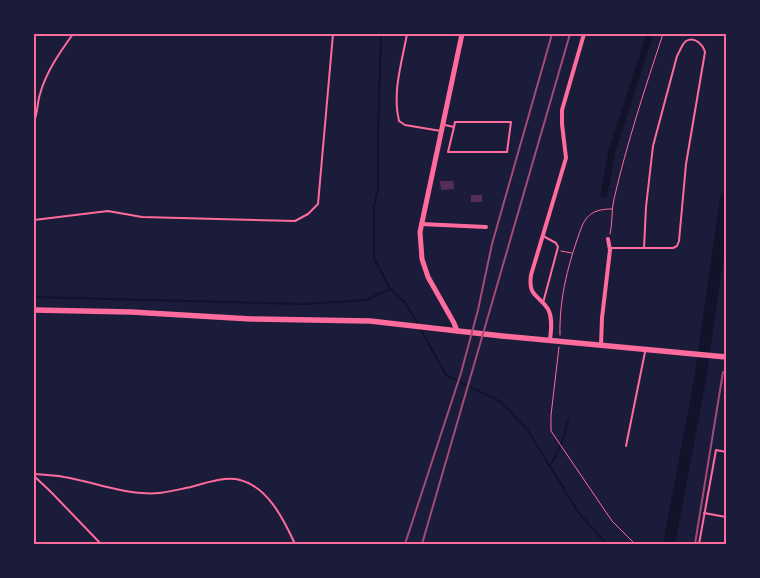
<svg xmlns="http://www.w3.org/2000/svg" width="760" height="578" font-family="'DejaVu Sans',sans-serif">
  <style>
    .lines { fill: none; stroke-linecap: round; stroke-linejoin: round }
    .stream { stroke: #12122b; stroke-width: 2 }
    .canal { stroke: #12122b; stroke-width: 7 }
    .river { stroke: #12122b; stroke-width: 12 }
    .building { fill: #542f53 }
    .path { stroke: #ff6b9d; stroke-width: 1 }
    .service { stroke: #ff6b9d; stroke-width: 2 }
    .minor { stroke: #ff6b9d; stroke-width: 4 }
    .tertiary { stroke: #ff6b9d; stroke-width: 5 }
    .secondary { stroke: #ff6b9d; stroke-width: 5.5 }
    .rail { stroke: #a44b75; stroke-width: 2 }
    .neatline { fill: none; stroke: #ff6b9d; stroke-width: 2 }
  </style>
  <rect width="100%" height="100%" fill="#1b1b3a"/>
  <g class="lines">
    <!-- stream -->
    <g class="stream">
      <path d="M381,34L378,134V188L374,206V258L390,289L405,302L418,324"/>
      <path d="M34,297L305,304L366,300L390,289"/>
      <path d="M420,328L446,375L501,402L527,429L578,512L606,544"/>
      <path d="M549,466C561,449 564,439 568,419"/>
    </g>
    <!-- canal -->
    <path class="canal" d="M604,194L612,151L650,34"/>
    <!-- river -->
    <path class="river" d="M669,544L700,380L726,198"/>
  </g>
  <!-- building -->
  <g class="building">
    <path d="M440,181H453L454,189L441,190Z"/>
    <rect x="471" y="195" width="11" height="7"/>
  </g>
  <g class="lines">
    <!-- path -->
    <g class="path">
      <path d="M610,234C613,222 611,211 614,199C627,143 645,88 663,34"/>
      <path d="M561,251L572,253"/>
      <path d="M560,335C559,297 569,261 582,226C588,212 598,209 612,209"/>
      <path d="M559,347L551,415V431L612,521L635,544"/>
    </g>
    <!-- service -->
    <g class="service">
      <path d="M407,34C402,62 392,92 399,121L405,125L441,131"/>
      <path d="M34,121C38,113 37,103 40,94C46,72 60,52 73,34"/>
      <path d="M445,125L454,127L455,122H511L507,152H448L454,127"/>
      <path d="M34,220L108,211L142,217L295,221L308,214L318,204L333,34"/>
      <path d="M543,236L556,243L558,247L543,303"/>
      <path d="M610,248H673L677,246L679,241L686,164L705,52C703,45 695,36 686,41C682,44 680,51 677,56L653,146L646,207L644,248"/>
      <path d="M626,446L645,352"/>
      <path d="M34,474C44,475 54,475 64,477C90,481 116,492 142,493C159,495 175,490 191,487C205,483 226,476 240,480C268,487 284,520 295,544"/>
      <path d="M34,476L51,492L101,544"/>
      <path d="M704,513L726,517"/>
      <path d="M699,544L716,450L726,452"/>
    </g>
    <!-- minor -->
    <g class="minor">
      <path d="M421,224L486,227"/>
      <path d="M550,340C551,331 553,318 548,309C538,294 528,297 531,275L566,158L562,124V110L584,34"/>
      <path d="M601,345L602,318L610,250L608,239"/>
    </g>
    <!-- tertiary -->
    <path class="tertiary" d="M457,331L454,323L428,277L422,259L420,232L462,34"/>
    <!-- secondary -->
    <path class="secondary" d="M34,310L131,312L251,319L370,321L502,336L726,357"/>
    <!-- rail -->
    <g class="rail">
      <path d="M405,544L461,373L478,310L492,244L552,34"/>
      <path d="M422,544L570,34"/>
      <path d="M695,544L723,372"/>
    </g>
  </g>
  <!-- border -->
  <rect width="760" height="578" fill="none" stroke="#1b1b3a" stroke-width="70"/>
  <rect x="35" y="35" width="690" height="508" class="neatline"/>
</svg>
